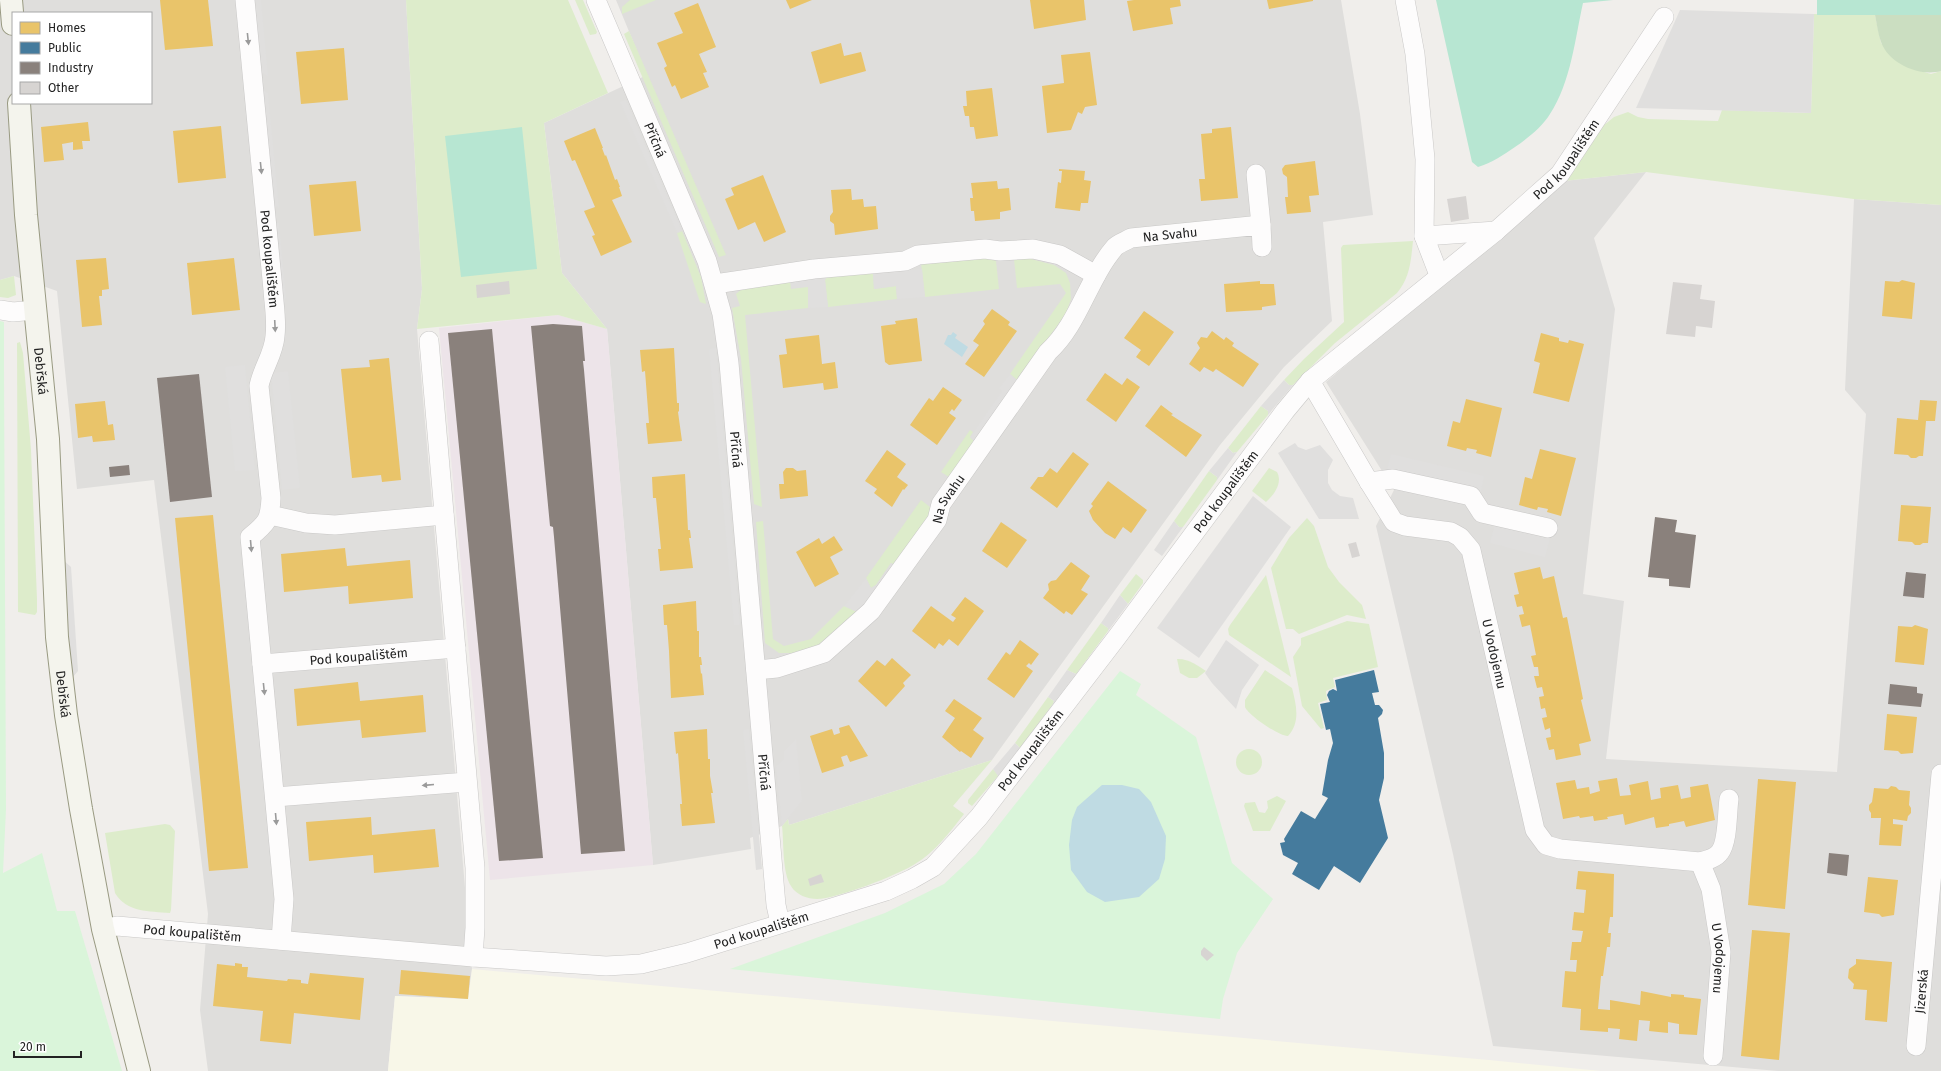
<svg xmlns="http://www.w3.org/2000/svg" width="1941" height="1071" font-family="'Fira Sans',sans-serif">
  <style>
    .residential { fill: #dfdedc; fill-rule: evenodd }
    .industrial { fill: #ede4e9 }
    .education { fill: #f8f7e8 }
    .grass { fill: #ddeccb }
    .forest { fill: #cbdec1 }
    .park { fill: #daf5da }
    .pitch { fill: #b7e6d2 }
    .parking { fill: #e0dfde }
    .water { fill: #bfdbe3 }
    .homes { fill: #e9c46a }
    .public { fill: #457b9d }
    .industry { fill: #8a817c }
    .building { fill: #d7d4d2 }
    .lines { fill: none; stroke-linecap: round; stroke-linejoin: round }
    .minor-casing { stroke: #c9c8c7; stroke-width: 20 }
    .secondary-casing { stroke: #999a82; stroke-width: 24 }
    .minor { stroke: #fdfcfc; stroke-width: 19 }
    .secondary { stroke: #f4f4ed; stroke-width: 22 }
    .oneway { fill: #9a9a9a }
    .labels { text-anchor: middle; dominant-baseline: central; stroke-width: 4; stroke-linejoin: round; paint-order: stroke }
    .street-label { font-size: 13px; fill: #222; stroke: #fff }
  </style>
  <rect width="100%" height="100%" fill="#f0eeeb"/>
  <!-- residential -->
  <g class="residential">
    <path d="M0,0H406L422,289L417,329L472,969L468,999L395,996L388,1071H208L200,1010L208,914L154,480L77,489L57,291L14,276L0,280ZM13,13H151V103H13Z"/>
    <path d="M616,0H1341L1360,114L1373,215L1323,222L1332,321L1284,367L1220,445L992,760L789,825L788,819L782,826L750,838L751,849L653,865L607,329L562,273L544,123L647,75Z"/>
    <path d="M1646,172L1594,238L1615,309L1583,594L1624,601L1606,759L1837,772L1866,414L1845,390L1854,199L1941,205V1071H1778L1493,1046L1453,854L1376,526L1394,490L1326,382L1564,181Z"/>
  </g>
  <!-- industrial -->
  <path class="industrial" d="M558,315L607,329L653,865L490,880L439,328Z"/>
  <!-- education -->
  <path class="education" d="M472,969L1489,1060L1601,1071H388L395,996L468,999Z"/>
  <!-- grass -->
  <g class="grass">
    <path d="M406,0H568L608,93L544,123L562,273L607,329L558,315L417,329L422,289Z"/>
    <path d="M575,0H583L597,32L596,34L590,35Z"/>
    <path d="M630,0H656L622,14V7Z"/>
    <path d="M1814,14L1875,15L1881,43L1907,67L1931,74L1941,71V205L1854,199L1646,172L1564,181L1598,130L1614,117L1628,112L1638,117L1648,119L1718,121L1722,110L1811,113Z"/>
    <path d="M629,31L726,255L719,257L624,34Z"/>
    <path d="M682,231L701,277L706,304L700,302L677,233Z"/>
    <path d="M1413,241C1411,260 1410,278 1397,293L1335,343L1293,385H1289L1284,380L1304,359L1344,322L1341,248L1343,245Z"/>
    <path d="M986,255L996,261L999,289L925,297L921,263Z"/>
    <path d="M1027,258L1054,265L1066,273L1070,283L1071,299L1066,313L1020,379L1017,380L1010,374L1066,293L1060,284L1017,288L1014,259Z"/>
    <path d="M873,273L874,289L896,286L897,299L828,307L825,280L827,277Z"/>
    <path d="M14,276L16,295L8,298L0,297V280Z"/>
    <path d="M790,281L808,287V308L745,315L762,507L754,504L741,359L732,308L740,306L736,294L743,288Z"/>
    <path d="M20,342L23,353L31,450L37,599V612L35,615L18,612L17,343Z"/>
    <path d="M1261,406L1268,411V415L1237,452L1233,453L1228,448Z"/>
    <path d="M970,430L973,432L970,437L975,442L949,477L941,472Z"/>
    <path d="M1269,468L1277,472C1283,483 1274,495 1266,502L1252,491Z"/>
    <path d="M1209,471L1217,477V480L1183,527H1179L1174,521Z"/>
    <path d="M921,500L930,507L932,517L895,566L891,563L876,585L871,588L866,578Z"/>
    <path d="M1307,518L1314,526L1328,567L1339,582L1362,605L1366,619L1347,615L1299,634L1293,629H1286L1271,568L1289,538Z"/>
    <path d="M763,521L773,639L784,646L811,639L844,606L857,612L817,646L792,653H779L765,643L756,522Z"/>
    <path d="M1136,574L1143,580V583L1128,604L1120,595Z"/>
    <path d="M1266,575L1291,677L1229,635L1228,629L1230,625Z"/>
    <path d="M1347,621L1369,624L1378,667L1333,678L1335,687L1326,691L1327,700L1318,703L1324,728L1321,729L1302,706L1293,657L1301,645V638Z"/>
    <path d="M1101,623L1108,628V631L1076,674L1067,670Z"/>
    <path d="M1177,659C1187,658 1199,666 1206,671L1197,678H1189L1180,673Z"/>
    <path d="M1265,670L1292,688C1296,704 1301,722 1288,736C1280,737 1248,715 1245,707V700Z"/>
    <path d="M1048,697L1054,701L1053,704L1020,748L1015,743Z"/>
    <circle cx="1249" cy="762" r="13"/>
    <path d="M992,760L953,806L964,814C950,832 935,852 915,864C898,875 836,899 817,899C808,899 796,895 791,886C782,872 784,843 782,826L788,819L789,825Z"/>
    <path d="M993,769L997,773L998,776L972,806L968,803V800Z"/>
    <path d="M1277,796L1286,801L1270,831H1253L1244,806L1245,803L1255,802L1259,812L1265,813L1268,808L1267,801Z"/>
    <path d="M165,824L170,825L175,831L171,910L170,913C149,911 127,913 115,893L105,833Z"/>
  </g>
  <!-- forest -->
  <path class="forest" d="M1875,15H1941V71C1920,77 1889,64 1881,42C1878,34 1877,24 1875,15Z"/>
  <!-- park -->
  <g class="park">
    <path d="M0,321L4,322V367L6,809L3,873L42,853L57,911H75L122,1071H0Z"/>
    <path d="M1120,671L1141,684L1136,695L1196,737L1232,863L1273,899L1237,953L1223,999L1220,1019L730,969L885,913L944,884L976,854Z"/>
  </g>
  <!-- pitch -->
  <g class="pitch">
    <path d="M1436,0H1613L1583,3C1575,39 1571,82 1550,114C1542,127 1528,138 1515,147C1503,155 1492,163 1478,167L1472,162Z"/>
    <rect x="1817" y="0" width="124" height="15"/>
    <path d="M522,127L537,269L461,277L445,136Z"/>
  </g>
  <!-- parking -->
  <g class="parking">
    <path d="M248,0H261L268,76L255,68Z"/>
    <path d="M1680,10L1814,14L1811,113L1636,108Z"/>
    <path d="M256,85L268,93L279,208L267,201Z"/>
    <path d="M626,100L682,231L677,233L620,102Z"/>
    <path d="M270,217L279,223L286,299L277,300Z"/>
    <path d="M922,269L925,297L897,299L896,286L874,289L873,273Z"/>
    <path d="M827,277L825,280L828,307L808,308V287L791,289L790,281Z"/>
    <path d="M716,348L740,625H734L709,349Z"/>
    <path d="M245,365L255,470L235,471L225,367Z"/>
    <path d="M288,371L300,488L282,490L271,373Z"/>
    <path d="M1010,374L1017,380L975,442L970,437L1002,391L999,388Z"/>
    <path d="M1284,380L1289,385H1293L1268,415V411L1261,406Z"/>
    <path d="M1295,443L1298,447L1306,450L1320,445L1333,460L1328,470V483L1332,490L1340,496L1353,498L1359,519H1319L1278,453Z"/>
    <path d="M1228,448L1233,453L1237,452L1217,480V477L1209,471Z"/>
    <path d="M1391,454L1484,476L1481,492L1387,470Z"/>
    <path d="M1253,496L1291,527L1199,658L1157,628Z"/>
    <path d="M1174,521L1179,527H1183L1162,556L1154,550Z"/>
    <path d="M1495,524L1550,538L1545,557L1490,543Z"/>
    <path d="M63,560L71,567L78,671L72,678Z"/>
    <path d="M891,563L895,565L876,596L857,612L844,606L866,578L871,588L876,585Z"/>
    <path d="M1120,595L1128,604L1108,631V628L1101,623Z"/>
    <path d="M1226,640L1259,665L1242,690L1236,709L1212,683L1205,673Z"/>
    <path d="M1067,670L1076,674L1053,704L1054,701L1048,697Z"/>
    <path d="M749,729L762,869L756,870L743,730Z"/>
    <path d="M796,739L802,801L782,826L776,766L784,759V751Z"/>
    <path d="M1015,743L1020,748L998,776L993,769Z"/>
  </g>
  <!-- water -->
  <g class="water">
    <path d="M953,332L957,335L955,338L968,347L962,357L944,344L948,335H951Z"/>
    <path d="M1102,785H1122L1139,789L1151,802L1166,836L1165,859L1159,879L1139,897L1105,902L1087,892L1071,870L1069,845L1072,820L1077,807Z"/>
  </g>
  <!-- homes -->
  <g class="homes">
    <path d="M160,0H208L213,46L165,50Z"/>
    <path d="M786,0H812L790,9Z"/>
    <path d="M1030,0H1084L1086,20L1034,29Z"/>
    <path d="M1134,0H1180L1181,6L1170,8L1173,24L1133,31L1127,1Z"/>
    <path d="M1267,0H1313V1L1269,9Z"/>
    <path d="M698,3L716,47L699,54L707,72L703,73L709,87L681,99L675,85L672,87L664,68L667,66L657,43L683,33L674,13Z"/>
    <path d="M841,43L844,56L861,52L866,71L820,84L811,52Z"/>
    <path d="M344,48L348,100L301,104L296,52Z"/>
    <path d="M1090,52L1097,105L1085,107L1082,114L1078,112L1071,130L1047,133L1042,86L1064,83L1061,55Z"/>
    <path d="M992,88L998,136L976,139L974,127H970L969,116H965L963,106H967L966,91Z"/>
    <path d="M88,122L90,141H82L83,149L73,150V142L62,144L64,160L44,162L41,127Z"/>
    <path d="M221,126L226,178L178,183L173,131Z"/>
    <path d="M1231,127L1238,198L1201,201L1199,179H1205L1201,134L1212,133V129Z"/>
    <path d="M595,128L603,148H602L605,156L606,155L615,180L617,179L620,187H619L622,196L612,200L632,242L601,256L592,236L595,235L584,211L595,207L575,160L572,161L564,141Z"/>
    <path d="M1315,161L1319,195L1309,196L1311,212L1287,214L1285,197H1288L1287,177L1283,174L1282,169L1285,165Z"/>
    <path d="M1059,169L1085,171L1084,180L1091,181L1088,203H1081L1080,211L1055,208L1058,182L1061,183L1062,171H1059Z"/>
    <path d="M763,175L786,232L764,242L755,222L738,230L725,199L734,195L731,188Z"/>
    <path d="M356,181L361,231L314,236L309,185Z"/>
    <path d="M997,181L998,189L1009,188L1011,210L1000,212V219L975,221L974,211H971L970,198H973L971,183Z"/>
    <path d="M851,189L852,200L863,199L864,207L876,206L878,229L835,235L834,224L830,221V216L833,212L831,190Z"/>
    <path d="M106,258L109,289L102,290V296H99L102,325L82,327L76,260Z"/>
    <path d="M234,258L240,310L192,315L187,263Z"/>
    <path d="M1902,280L1915,283L1912,319L1882,316L1885,281L1899,282Z"/>
    <path d="M1260,281V284H1274L1276,305L1262,307V310L1226,312L1224,284Z"/>
    <path d="M992,309L1010,322L1008,325L1017,331L984,377L965,364L979,345L973,341L985,324L983,321Z"/>
    <path d="M1144,311L1174,332L1149,366L1136,357L1141,350L1124,338Z"/>
    <path d="M917,318L922,361L889,365L885,362L881,326L896,324L895,321Z"/>
    <path d="M1212,331L1224,340L1226,337L1234,343L1232,346L1259,364L1243,387L1216,369L1213,372L1204,367L1200,372L1189,364L1200,348L1197,343L1201,337L1207,338Z"/>
    <path d="M1541,333L1559,338V341L1568,343L1569,340L1584,344L1569,402L1533,393L1540,363L1534,361Z"/>
    <path d="M819,335L822,364L835,362L838,388L824,390L823,383L783,388L779,355L787,354L785,339Z"/>
    <path d="M674,348L677,403H679V411L678,412L682,441L648,444L646,423H649L645,371L642,372L640,350Z"/>
    <path d="M389,358L401,480L382,482L381,475L352,478L341,369L370,367L369,360Z"/>
    <path d="M1105,373L1122,385L1127,378L1140,387L1116,422L1086,400Z"/>
    <path d="M943,387L962,400L954,411L952,409L949,413L956,418L937,445L910,425L929,398L933,401Z"/>
    <path d="M1466,399L1502,408L1491,457L1476,453L1477,450L1467,448L1466,451L1447,446L1453,421L1460,423Z"/>
    <path d="M1920,400L1937,401L1935,421H1926L1923,456H1919L1916,458H1911L1908,455L1894,454L1897,418L1918,420Z"/>
    <path d="M105,401L108,425L113,424L115,440L93,442L92,436L78,438L75,404Z"/>
    <path d="M1161,405L1173,414L1171,415L1202,435L1186,457L1145,426Z"/>
    <path d="M1540,449L1576,458L1561,516L1547,512L1548,509L1538,507L1537,510L1519,505L1525,477L1532,479Z"/>
    <path d="M887,450L906,464L897,477L908,485L904,490L903,489L892,507L874,493L877,489L865,481Z"/>
    <path d="M1073,452L1089,464L1057,508L1030,488L1038,477H1043L1050,468L1057,473Z"/>
    <path d="M786,468H793L797,471L806,470L808,496L780,499L779,484H784L783,472Z"/>
    <path d="M685,474L688,530H690L691,538H689L693,568L660,571L658,549H661L656,498H653L652,477Z"/>
    <path d="M1108,481L1147,510L1131,533L1123,527L1115,539L1105,533L1093,520L1089,511L1093,506L1091,504Z"/>
    <path d="M1901,505L1931,507L1928,543H1923L1920,545H1915L1912,542L1898,541Z"/>
    <path d="M213,515L248,868L209,871L175,518Z"/>
    <path d="M1001,522L1027,540L1007,568L982,551Z"/>
    <path d="M834,536L843,550L830,557L839,574L815,587L796,552L819,538L822,544Z"/>
    <path d="M345,548L347,566L410,560L413,598L349,604L348,586L284,592L281,554Z"/>
    <path d="M1071,562L1090,576L1081,590L1088,594L1072,615L1066,611L1064,614L1043,598L1049,590L1048,584L1051,581L1056,580Z"/>
    <path d="M1540,567L1543,579L1554,576L1563,618L1567,617L1583,699L1581,700L1591,741L1579,744L1581,755L1556,760L1554,749L1549,750L1546,738L1551,737L1550,728L1545,730L1542,718L1547,717L1545,708L1541,709L1539,697L1544,696L1542,687L1537,688L1534,676H1539L1538,667H1534L1531,656L1536,655L1530,625L1522,627L1519,615L1524,614L1522,606L1517,607L1514,595L1519,594L1514,573Z"/>
    <path d="M965,597L984,611L958,646L949,639L943,646L939,643L935,649L912,631L931,606L953,622L956,618L951,615Z"/>
    <path d="M696,601L697,631H699V657H701L702,665H700L701,674L702,673L704,695L671,698L669,651L667,625H664L663,605Z"/>
    <path d="M1915,625L1928,629L1924,665L1895,662L1898,626L1912,627Z"/>
    <path d="M1020,640L1039,654L1031,665L1029,663L1026,666L1033,671L1014,698L987,679L1006,652L1010,655Z"/>
    <path d="M892,658L911,675L903,683L905,686L886,707L858,681L877,660L885,666Z"/>
    <path d="M358,682L360,701L423,695L426,732L362,738L360,720L297,726L294,689Z"/>
    <path d="M954,699L982,718L973,730L984,738L971,758L961,751L960,752L942,737L955,718L945,711Z"/>
    <path d="M1887,714L1917,717L1913,753L1901,754L1898,751L1884,750Z"/>
    <path d="M849,725L868,756L850,762L847,755L841,757L844,766L822,773L810,736L832,729L834,735L840,733L839,728Z"/>
    <path d="M707,729L708,759H710V776L713,793H711L715,823L682,826L680,804H682L678,753L676,754L674,732Z"/>
    <path d="M1617,778L1620,796L1631,795L1629,785L1648,781L1651,800L1661,798L1660,788L1678,785L1681,799L1691,797L1690,787L1708,784L1715,820L1686,827L1684,821L1669,824V826L1656,828L1654,817L1625,825L1623,814L1607,817L1608,819L1594,821L1593,816L1580,818L1579,816L1563,819L1556,783L1575,780L1577,789L1589,787L1590,794L1600,791L1598,781Z"/>
    <path d="M1758,779L1796,782L1785,909L1748,905Z"/>
    <path d="M1891,786L1896,787L1899,790L1910,791L1909,805L1911,808V813L1908,816L1907,821L1893,819V824L1903,825L1901,846L1879,845L1881,818H1871V813L1869,810V805L1872,802L1874,788L1888,789Z"/>
    <path d="M371,817L372,835L435,829L439,867L374,873L373,855L309,861L306,822Z"/>
    <path d="M1578,871L1614,874L1613,917H1610L1608,933H1611L1610,947H1607L1603,976H1601L1598,1009L1610,1010V1000L1640,1005L1641,991L1671,997V994L1684,995V997L1701,999L1697,1035L1679,1034V1024L1668,1022V1033L1649,1031L1650,1021L1639,1020L1637,1041L1619,1039L1620,1029L1608,1028V1032L1580,1030L1581,1009L1562,1007L1565,971L1576,972L1577,960H1570L1572,942H1581L1583,931L1572,930L1574,912L1584,913L1586,890L1576,889Z"/>
    <path d="M1868,877L1898,880L1894,915L1882,917L1879,914L1864,912Z"/>
    <path d="M1752,930L1790,933L1779,1060L1741,1056Z"/>
    <path d="M1856,959L1892,962L1887,1022L1865,1020L1867,990L1853,989L1854,984L1848,978L1849,969L1856,964Z"/>
    <path d="M235,963L242,964V967H248L247,977L287,981L288,979L301,980V983L308,984L310,973L364,978L360,1020L294,1013L291,1044L260,1041L263,1011L213,1006L217,964L235,966Z"/>
    <path d="M401,970L470,976L468,999L399,994Z"/>
  </g>
  <!-- public -->
  <path class="public" d="M1374,670L1379,692L1372,693L1375,705H1379L1383,710L1382,714L1378,718L1384,753V778L1379,800L1388,838L1360,883L1334,866L1319,890L1292,874L1298,863L1283,855L1280,843L1285,842L1284,839L1301,811L1315,819L1328,798L1322,795L1328,760L1333,743L1330,729L1326,730L1320,704L1330,702L1327,695L1329,691L1333,689L1337,691L1335,680Z"/>
  <!-- industry -->
  <g class="industry">
    <path d="M553,324L582,326L585,361H583L584,370L625,851L581,854L554,537L553,527L550,526L531,326Z"/>
    <path d="M492,329L543,858L499,861L448,333Z"/>
    <path d="M199,374L212,497L170,502L157,378Z"/>
    <path d="M129,465L130,475L110,477L109,467Z"/>
    <path d="M1655,517L1677,520L1675,532L1696,535L1690,588L1669,586V579L1648,577Z"/>
    <path d="M1906,572L1926,574L1924,598L1903,596Z"/>
    <path d="M1890,684L1917,687V693L1923,694L1921,707L1888,704Z"/>
    <path d="M1829,853L1849,855L1847,876L1827,873Z"/>
  </g>
  <!-- building -->
  <g class="building">
    <path d="M1466,196L1469,219L1451,222L1447,199Z"/>
    <path d="M509,281L510,294L477,298L476,285Z"/>
    <path d="M1673,282L1702,285L1700,299L1715,301L1712,328L1696,326L1695,337L1666,334Z"/>
    <path d="M1356,542L1360,556L1352,558L1348,544Z"/>
    <path d="M821,874L824,882L810,886L808,879Z"/>
    <path d="M1204,947L1214,955L1207,961L1201,955V951Z"/>
  </g>
  <g class="lines">
    <defs>
      <g id="minor">
        <path id="s1" d="M245,0L273,290C274,305 277,321 275,336C274,354 262,369 259,386L271,498C270,520 267,523 250,537L284,899L281,940"/>
        <path id="s2" d="M596,0L707,261L722,314L729,363L776,905L780,923"/>
        <path d="M1405,0L1415,54L1425,159L1424,236L1439,275"/>
        <path d="M1256,174L1261,225"/>
        <path d="M1424,236L1496,231"/>
        <path d="M715,284L814,269L905,261L918,255L985,249L1000,251L1033,249L1060,255L1096,275"/>
        <path d="M0,310L13,312L35,310"/>
        <path d="M429,341L475,868V928L473,957"/>
        <path id="s3" d="M1310,381L1369,482L1394,522L1405,526L1451,532L1460,537L1471,550L1535,830L1546,845L1560,849L1700,862C1707,860 1716,858 1720,852C1728,842 1727,812 1729,799"/>
        <path d="M1369,482L1393,479L1471,496L1482,513L1548,528"/>
        <path d="M270,515L306,523L335,525L444,515"/>
        <path id="s4" d="M262,664L456,648"/>
        <path id="s5" d="M756,670L777,668L824,653L871,611L937,520L941,504L1048,352C1079,324 1088,278 1115,247C1119,243 1126,241 1131,238L1261,225L1262,247"/>
        <path d="M275,797L467,782"/>
        <path id="s6" d="M1700,862L1711,889L1721,952L1713,1056"/>
        <path id="s7" d="M103,929L117,926L473,957L606,966L641,964L687,953L886,891L912,879L933,867L979,817L1117,637L1285,411L1310,381L1496,231L1560,174L1664,17"/>
        <path id="s8" d="M1916,1046L1941,774"/>
      </g>
      <g id="secondary">
        <path d="M11,0L13,24"/>
        <path id="s9" d="M19,103L26,215L48,439L57,637L66,715L81,809L103,929L139,1071"/>
      </g>
    </defs>
    <!-- minor casing -->
    <use href="#minor" class="minor-casing"/>
    <!-- secondary casing -->
    <use href="#secondary" class="secondary-casing"/>
    <!-- minor -->
    <use href="#minor" class="minor"/>
    <!-- secondary -->
    <use href="#secondary" class="secondary"/>
  </g>
  <!-- one-way arrows -->
  <defs><path id="oneway-solid" d="M-6-.8H1V-3.2L6.5 0L1 3.2V.8H-6Z"/></defs>
  <g class="oneway">
    <use href="#oneway-solid" transform="translate(248 39) rotate(84)"/>
    <use href="#oneway-solid" transform="translate(261 168) rotate(84)"/>
    <use href="#oneway-solid" transform="translate(275 326) rotate(87)"/>
    <use href="#oneway-solid" transform="translate(251 546) rotate(85)"/>
    <use href="#oneway-solid" transform="translate(264 689) rotate(84)"/>
    <use href="#oneway-solid" transform="translate(428 785) rotate(175)"/>
    <use href="#oneway-solid" transform="translate(276 819) rotate(85)"/>
  </g>
  <g class="labels">
    <!-- street labels -->
    <g class="street-label">
      <text stroke="none"><textPath href="#s2" startOffset="152">Příčná</textPath></text>
      <text stroke="none"><textPath href="#s7" startOffset="1804">Pod koupalištěm</textPath></text>
      <text stroke="none"><textPath href="#s5" startOffset="631">Na Svahu</textPath></text>
      <text stroke="none"><textPath href="#s1" startOffset="260">Pod koupalištěm</textPath></text>
      <text stroke="none"><textPath href="#s9" startOffset="269">Debřská</textPath></text>
      <text stroke="none"><textPath href="#s2" startOffset="475">Příčná</textPath></text>
      <text stroke="none"><textPath href="#s7" startOffset="1325">Pod koupalištěm</textPath></text>
      <text stroke="none"><textPath href="#s5" startOffset="270">Na Svahu</textPath></text>
      <text stroke="none"><textPath href="#s3" startOffset="356">U Vodojemu</textPath></text>
      <text stroke="none"><textPath href="#s4" startOffset="97">Pod koupalištěm</textPath></text>
      <text stroke="none"><textPath href="#s9" startOffset="593">Debřská</textPath></text>
      <text stroke="none"><textPath href="#s7" startOffset="1001">Pod koupalištěm</textPath></text>
      <text stroke="none"><textPath href="#s2" startOffset="799">Příčná</textPath></text>
      <text stroke="none"><textPath href="#s7" startOffset="665">Pod koupalištěm</textPath></text>
      <text stroke="none"><textPath href="#s7" startOffset="90">Pod koupalištěm</textPath></text>
      <text stroke="none"><textPath href="#s6" startOffset="99">U Vodojemu</textPath></text>
      <text stroke="none"><textPath href="#s8" startOffset="55">Jizerská</textPath></text>
    </g>
  </g>
  <!-- legend -->
  <rect x="12" y="12" width="140" height="92" fill="#ffffff" stroke="#a7a7a7"/>
  <rect x="20" y="22" width="20" height="12" fill="#e9c46a" stroke="#a7a7a7"/>
  <text x="48" y="32" font-size="12" fill="#222222">Homes</text>
  <rect x="20" y="42" width="20" height="12" fill="#457b9d" stroke="#a7a7a7"/>
  <text x="48" y="52" font-size="12" fill="#222222">Public</text>
  <rect x="20" y="62" width="20" height="12" fill="#8a817c" stroke="#a7a7a7"/>
  <text x="48" y="72" font-size="12" fill="#222222">Industry</text>
  <rect x="20" y="82" width="20" height="12" fill="#d7d4d2" stroke="#a7a7a7"/>
  <text x="48" y="92" font-size="12" fill="#222222">Other</text>
  <!-- scale -->
  <path d="M14 1051v6h67v-6" fill="none" stroke="#222222" stroke-width="2"/>
  <text x="20" y="1051" font-size="12" fill="#222222" stroke="#ffffff" stroke-width="3" paint-order="stroke">20 m</text>
</svg>
